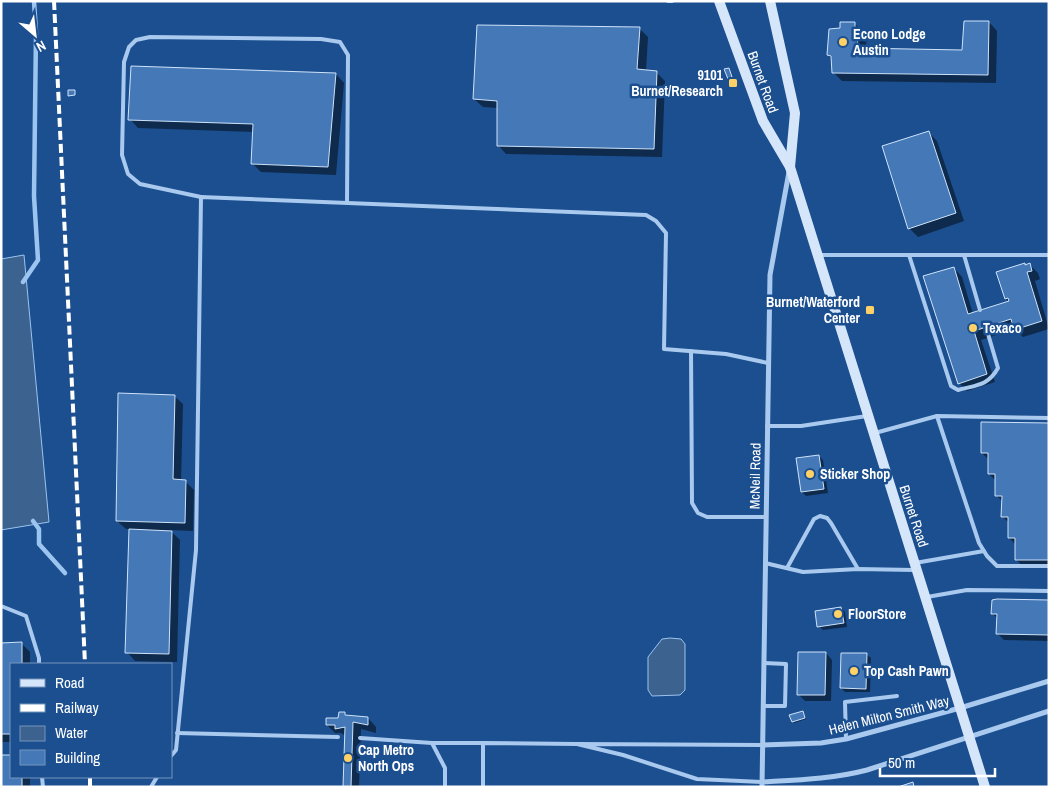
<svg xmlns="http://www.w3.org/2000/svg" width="1050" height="788" font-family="'Archivo Narrow',sans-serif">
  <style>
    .water { fill: #3c6290; stroke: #9cc4f0 }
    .shadow { fill: #0007 }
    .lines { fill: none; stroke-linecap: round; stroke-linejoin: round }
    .stream { stroke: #9cc4f0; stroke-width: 4.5 }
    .building { fill: #4478b7; stroke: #cfe3fa }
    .lane { stroke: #a9c9ee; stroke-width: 4 }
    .street { stroke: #a9c9ee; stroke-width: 5 }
    .secondary { stroke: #d6e6fa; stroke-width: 10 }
    .rail { stroke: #fff; stroke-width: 4; stroke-dasharray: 9 4; stroke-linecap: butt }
    .poi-dot { fill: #ffd166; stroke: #1b4f8f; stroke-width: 2 }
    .labels { text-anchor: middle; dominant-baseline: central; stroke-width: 5; stroke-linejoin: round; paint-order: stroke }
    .poi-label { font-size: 14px; font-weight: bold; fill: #fff; stroke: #1b4f8f; text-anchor: start }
    .street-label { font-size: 14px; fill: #fff; stroke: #1b4f8f }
  </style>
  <rect width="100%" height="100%" fill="#1b4f8f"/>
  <!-- water -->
  <g class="water">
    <path d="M24,255L49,522L1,530V259Z"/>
    <path d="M670,638L681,639L685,644V690L680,695L652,696L648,690V657L662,639Z"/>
  </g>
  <!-- shadow -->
  <g class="shadow">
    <path d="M989,22L997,31L996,83L842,81L833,72L832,59L828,55L841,30L854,23L863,32V35L867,39L865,50L964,51Z"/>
    <path d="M639,28L648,37L646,71L657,73L665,81L662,157L506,154L498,145V108L483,107L474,99Z"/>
    <path d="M132,67L336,74L344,83L336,175L261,172L253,164L254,132L138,128L130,119Z"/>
    <path d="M929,133L937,141L964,221L918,237L909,228Z"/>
    <path d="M1024,264L1026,266L1029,264L1038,273L1040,279L1035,281L1049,329L1023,337L1015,329L981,340L995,382L967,391L959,383L954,268L962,277L973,314L1009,302L1006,299L998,273Z"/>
    <path d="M174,396L183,404L181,481H185L194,490L193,531L170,530L180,540L177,662L135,661L127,652L130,529H126L117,521Z"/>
    <path d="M1049,424V568H1024L1016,559V545L1009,538V523L1002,516L1003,502L996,495V481L989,474V460L982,453Z"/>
    <path d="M819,456L823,460L828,493L806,496L802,492L797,459Z"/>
    <path d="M1049,602V641L1004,640L998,634V619L993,614Z"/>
    <path d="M841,608L845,612L847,627L823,630L819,626Z"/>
    <path d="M1,644H22L30,652V664H11V742H1Z"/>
    <path d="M826,653L832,660L831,701H805L798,694Z"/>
    <path d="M866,654L871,658L870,692H845L841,688Z"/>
    <path d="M803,712L806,719L794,723L793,721Z"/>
    <path d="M345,713L347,716L368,718L376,727V733L361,729L359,787H344L346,736L341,733H335L327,725L340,720Z"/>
    <path d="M1,756H11V777H30V787H1Z"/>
  </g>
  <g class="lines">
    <!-- stream -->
    <g class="stream">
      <path d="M23,282L38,260L34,196L36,32L34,1"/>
      <path d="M33,521L39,529V544L65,573"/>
    </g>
  </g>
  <!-- building -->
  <g class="building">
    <path d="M964,21H989L988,75L832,73L831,56L827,55L829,29L840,28V22H855V29H859L857,48L962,50Z"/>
    <path d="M477,25L640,27L637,69L657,71L654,149L497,146V101L473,99Z"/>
    <path d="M131,66L336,73L328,167L251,164L253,124L128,120Z"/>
    <path d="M729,68L732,77L728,79L724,69Z"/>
    <path d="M68,90H75V95L68,96Z"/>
    <path d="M929,131L956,213L908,229L882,146Z"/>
    <path d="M1025,263V265L1030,263L1032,271L1027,272L1042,321L1014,330L1011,319L974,331L987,374L958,384L923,276L954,267L968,314L1009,301L1008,298L1005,299L996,272Z"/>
    <path d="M118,393L175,395L173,479L186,480L185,523L116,521Z"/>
    <path d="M981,422L1049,423V560H1015V538H1008V517H1001L1002,496H995V474H988V453H981Z"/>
    <path d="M819,455L824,489L801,492L796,458Z"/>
    <path d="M129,529L172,531L169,654L125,653Z"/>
    <path d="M997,599L1049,600V635L996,634L997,614H991L992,600Z"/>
    <path d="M841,607L844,623L817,627L815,611Z"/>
    <path d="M22,642V664H11V734H1V643Z"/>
    <path d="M798,652H826L825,695H797Z"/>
    <path d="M841,653H867L866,689L840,688Z"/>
    <path d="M803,711L805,718L792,722L789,715Z"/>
    <path d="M339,712H345V715L368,717V725L353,722L351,787H343L345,727L335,729V725H326V718H338Z"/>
    <path d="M1,755H11V777H22V787H1Z"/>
    <path d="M913,782L914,787H898Z"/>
  </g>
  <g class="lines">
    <!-- lane -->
    <g class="lane">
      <path d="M668,1H672"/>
      <path d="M201,197L140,184L128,174L122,155L124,62L129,47L136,40L150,37L321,39L340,42L348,55L347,203"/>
      <path d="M819,255H1049"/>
      <path d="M909,255L951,386L958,390C976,385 988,386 998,368L986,327"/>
      <path d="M964,255L980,310"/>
      <path d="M691,351L692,503L698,513L707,517H766"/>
      <path d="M937,416L979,543L987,556L997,566H1049"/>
      <path d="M767,426H801L867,416"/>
      <path d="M875,433L937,416L1049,418"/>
      <path d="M765,563L803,572L858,569L914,570"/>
      <path d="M915,563L984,551"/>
      <path d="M787,568L814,519L820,516L827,518L831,523L858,569"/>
      <path d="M927,597L967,590L1049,591"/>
      <path d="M1,606L26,616L39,658V664"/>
      <path d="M763,706H785L786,664L764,663"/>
      <path d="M177,733L338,737"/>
      <path d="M360,738L432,743L445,768V787"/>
      <path d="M846,739L845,702L897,696"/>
      <path d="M432,743H483"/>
      <path d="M171,756L176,750L196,550L201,197L646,215L656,221L666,233L664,349L726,354L768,363"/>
      <path d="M42,777L43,787"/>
      <path d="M762,782L697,779L623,755L577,744L762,745"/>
      <path d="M151,787L157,777"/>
      <path d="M483,787V743L577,744"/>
    </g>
    <!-- street -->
    <g class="street">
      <path d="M762,745L821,743L846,739L960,708L1049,681"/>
      <path d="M762,782C797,780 833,779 867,770L1049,711"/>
      <path d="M762,787L770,275L789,172"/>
    </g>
    <!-- secondary -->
    <g class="secondary">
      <path d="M719,1L763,121L790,167L985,787"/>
      <path d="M770,1L795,113L790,167"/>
    </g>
    <!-- rail -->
    <g class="rail">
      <path d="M54,1L85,664"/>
      <path d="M90,777V787"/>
    </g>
  </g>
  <!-- markers -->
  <g class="poi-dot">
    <circle cx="843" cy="42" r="5"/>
    <rect x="728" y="78" width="10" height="10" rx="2.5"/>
    <rect x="865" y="305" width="10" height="10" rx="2.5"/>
    <circle cx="973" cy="328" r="5"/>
    <circle cx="810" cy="474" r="5"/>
    <circle cx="838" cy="614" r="5"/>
    <circle cx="854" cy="671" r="5"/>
    <circle cx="348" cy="758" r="5"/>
  </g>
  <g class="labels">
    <!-- poi labels -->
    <g class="poi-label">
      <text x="853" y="34">Econo Lodge<tspan x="853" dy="16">Austin</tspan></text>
      <text x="723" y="75" text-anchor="end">9101<tspan x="723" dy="16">Burnet/Research</tspan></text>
      <text x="860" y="302" text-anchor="end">Burnet/Waterford<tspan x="860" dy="16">Center</tspan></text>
      <text x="983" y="328">Texaco</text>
      <text x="820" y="474">Sticker Shop</text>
      <text x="848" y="614">FloorStore</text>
      <text x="864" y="671">Top Cash Pawn</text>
      <text x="358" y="750">Cap Metro<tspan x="358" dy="16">North Ops</tspan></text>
    </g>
    <!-- street labels -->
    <g class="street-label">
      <text transform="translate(763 82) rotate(70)">Burnet Road</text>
      <text transform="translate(755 476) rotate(-89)">McNeil Road</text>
      <text transform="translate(914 516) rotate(72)">Burnet Road</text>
      <text transform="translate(889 715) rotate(-14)">Helen Milton Smith Way</text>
    </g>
  </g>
  <!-- border -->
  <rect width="1050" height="788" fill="none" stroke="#ffffff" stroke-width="5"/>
  <!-- legend -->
  <rect x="10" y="663" width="162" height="115" fill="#1b4f8f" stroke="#7695bc"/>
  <rect x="20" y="679" width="25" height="8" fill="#d6e6fa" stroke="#7695bc"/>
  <text x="55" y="688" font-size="15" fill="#ffffff">Road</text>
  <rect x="20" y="704" width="25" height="8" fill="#ffffff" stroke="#7695bc"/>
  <text x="55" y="713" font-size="15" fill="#ffffff">Railway</text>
  <rect x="20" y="726" width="25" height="15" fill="#3c6290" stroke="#7695bc"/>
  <text x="55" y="738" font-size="15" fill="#ffffff">Water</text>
  <rect x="20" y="750" width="25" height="15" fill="#4478b7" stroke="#7695bc"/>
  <text x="55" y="763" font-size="15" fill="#ffffff">Building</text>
  <!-- north arrow -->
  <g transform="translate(35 35) rotate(152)" stroke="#1b4f8f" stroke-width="4" paint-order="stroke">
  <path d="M0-4L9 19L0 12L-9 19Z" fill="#ffffff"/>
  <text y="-8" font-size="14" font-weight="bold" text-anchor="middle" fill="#ffffff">N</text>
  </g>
  <!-- scale -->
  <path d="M880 768v8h115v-8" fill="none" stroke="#ffffff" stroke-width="2.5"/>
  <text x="888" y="768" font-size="15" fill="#ffffff" stroke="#1b4f8f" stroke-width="4" paint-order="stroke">50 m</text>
</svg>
